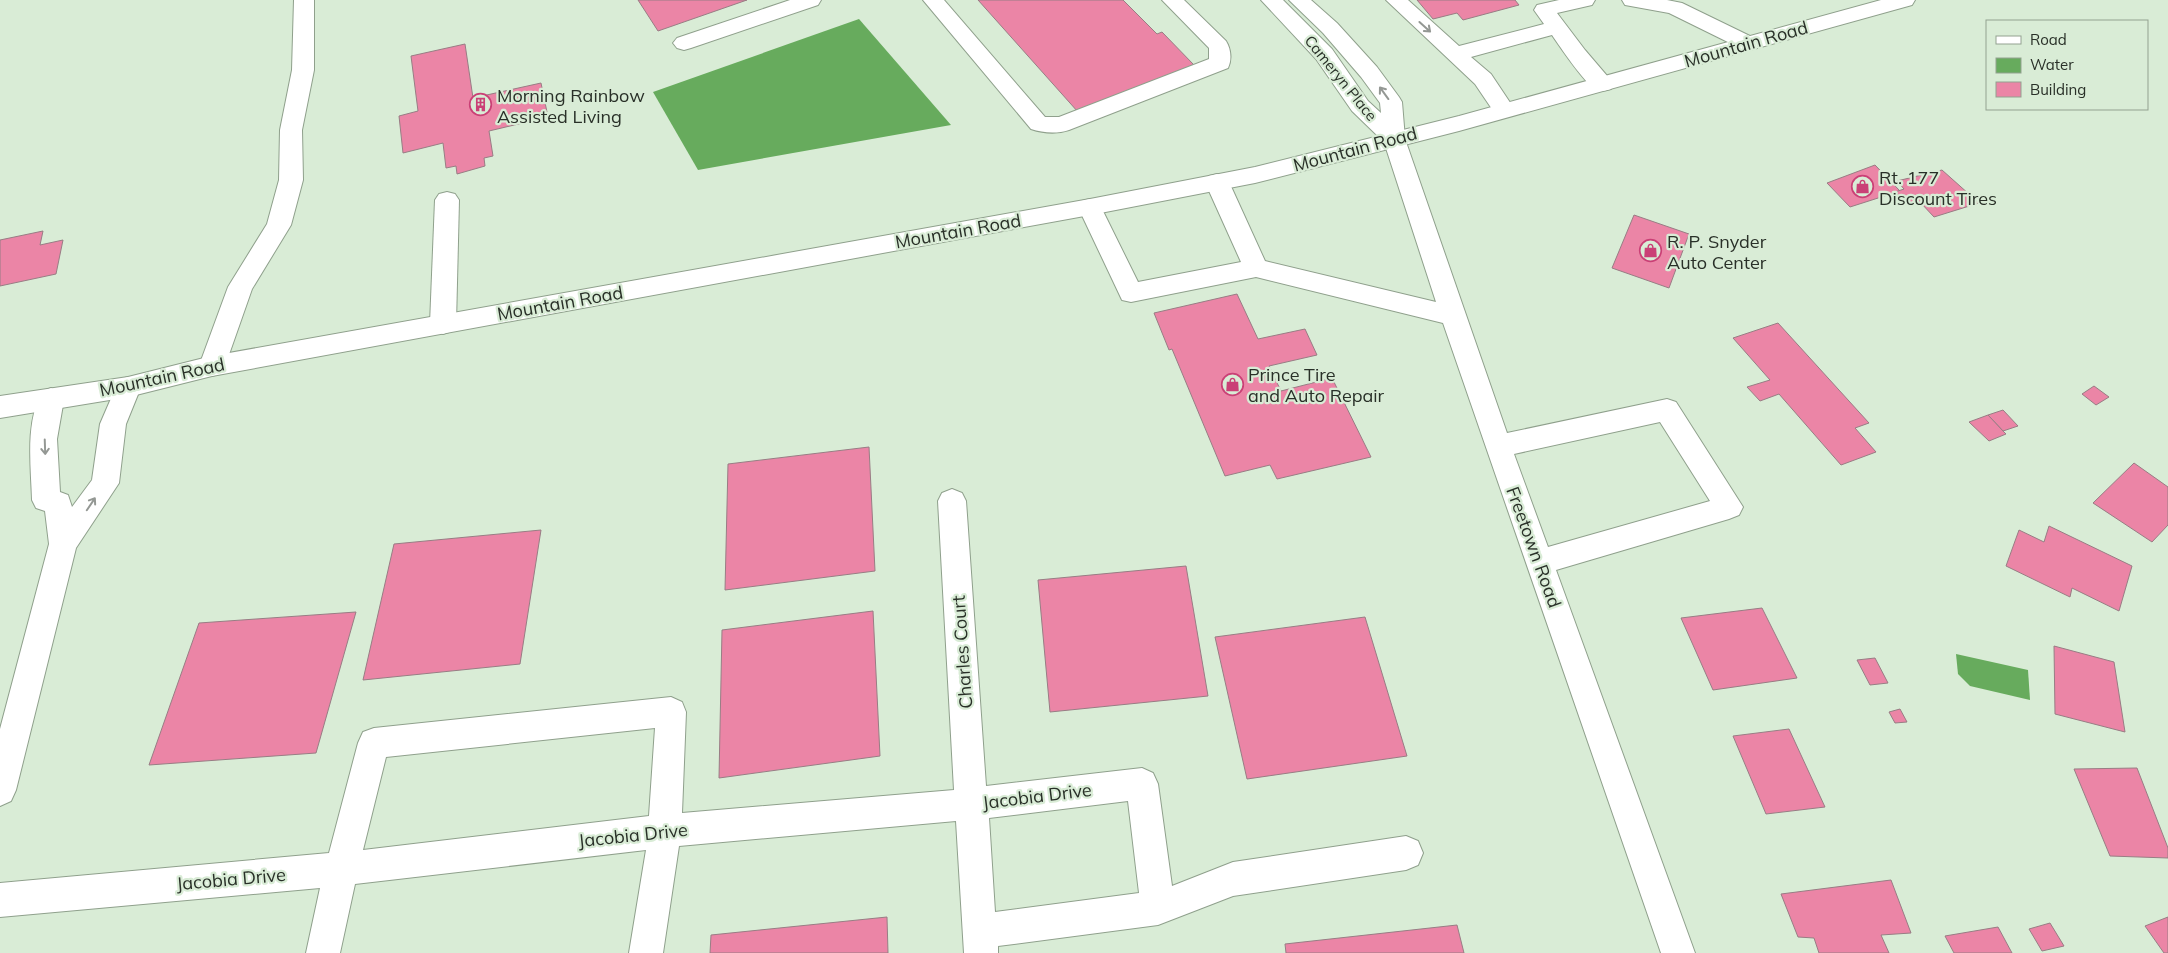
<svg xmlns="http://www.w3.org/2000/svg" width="2168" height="953" font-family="Mulish,sans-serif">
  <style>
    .water { fill: #67ab5d }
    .building { fill: #eb85a6; stroke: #987d84 }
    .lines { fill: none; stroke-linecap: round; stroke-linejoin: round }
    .minor-casing { stroke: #8fa08c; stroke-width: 2 }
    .major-casing { stroke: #8fa08c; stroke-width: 2 }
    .minor { fill: #fff; fill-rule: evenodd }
    .major { fill: #fff; fill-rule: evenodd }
    .oneway { stroke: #949894 }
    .labels { text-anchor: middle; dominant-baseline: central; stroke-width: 4.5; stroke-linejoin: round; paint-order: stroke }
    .far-street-label { font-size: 15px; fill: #293028; stroke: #d9ecd6 }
    .street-label { font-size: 18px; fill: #293028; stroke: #d9ecd6 }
    .poi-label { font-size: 18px; fill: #293028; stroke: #d9ecd6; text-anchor: start }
  </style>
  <rect width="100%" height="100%" fill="#d9ecd6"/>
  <!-- water -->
  <g class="water">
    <path d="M859,19L951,125L698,170L653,92Z"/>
    <path d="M1956,654L2028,670L2030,700L1970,686L1958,674Z"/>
  </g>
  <!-- building -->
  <g class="building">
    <path d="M638,0H747L658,31Z"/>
    <path d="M978,0H1123L1157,34L1162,32L1194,65L1078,112Z"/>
    <path d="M1417,0H1515L1519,5L1463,20L1457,13L1433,19Z"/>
    <path d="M465,44L473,98L541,83L548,117L489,131L493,156L484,158L485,166L457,174L456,166L446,168L443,143L403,153L399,116L418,111L411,56Z"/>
    <path d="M1875,165L1900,191L1850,207L1827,183Z"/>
    <path d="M1942,170L1979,203L1934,217L1920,202L1908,204L1895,192L1904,189L1897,181Z"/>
    <path d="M1634,215L1689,234L1669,288L1612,268Z"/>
    <path d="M43,231L40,245L63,240L56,274L0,286V240Z"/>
    <path d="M1237,294L1258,339L1305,329L1317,355L1269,366L1281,391L1332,378L1371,457L1277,479L1270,465L1225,476L1172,349L1169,350L1154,313Z"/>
    <path d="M1778,323L1869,423L1855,428L1876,452L1841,465L1779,394L1760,401L1747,387L1770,380L1733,338Z"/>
    <path d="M2094,386L2109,397L2096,405L2082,394Z"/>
    <path d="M2003,410L2018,426L2003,431L1988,415Z"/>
    <path d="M1988,415L2003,431L2006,434L1989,441L1969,422Z"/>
    <path d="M869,447L875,571L725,590L728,464Z"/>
    <path d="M2134,463L2168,487V525L2152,542L2093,503Z"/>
    <path d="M2049,526L2132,566L2119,611L2072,588L2070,597L2006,566L2019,530L2044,542Z"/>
    <path d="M541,530L520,664L363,680L394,544Z"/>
    <path d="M1186,566L1208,696L1050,712L1038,580Z"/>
    <path d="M1762,608L1797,678L1713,690L1681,618Z"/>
    <path d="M873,611L880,756L719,778L722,630Z"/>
    <path d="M356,612L316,753L149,765L199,623Z"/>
    <path d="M1365,617L1407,756L1247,779L1215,637Z"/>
    <path d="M2054,646L2114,662L2125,732L2055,714Z"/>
    <path d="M1875,658L1888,683L1870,685L1857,660Z"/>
    <path d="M1900,709L1907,722L1895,723L1889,712Z"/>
    <path d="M1789,729L1825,807L1766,814L1733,736Z"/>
    <path d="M2137,768L2168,848V858L2110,856L2074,769Z"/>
    <path d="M1891,880L1911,933L1881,935L1889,953H1819L1814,938L1798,937L1781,894Z"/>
    <path d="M887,917L888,953H710L711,935Z"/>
    <path d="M2168,917V953H2164L2145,926Z"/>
    <path d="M2050,923L2064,946L2042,951L2029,929Z"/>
    <path d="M1457,925L1464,953H1286L1285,944Z"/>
    <path d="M1998,927L2012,953H1954L1945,936Z"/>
  </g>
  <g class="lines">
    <defs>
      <g id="minor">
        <path d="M294,0H314V70L302,130L303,180L291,225L252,289L225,366L221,373L212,376L203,373L199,366L228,287L267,224L279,180L280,130L292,70Z"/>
        <path d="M790,0H821L818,5L691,48L684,50L677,48L673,43L677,38Z"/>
        <path d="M923,0H944L1045,117H1059L1209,59V48L1162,0H1184L1226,41C1231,49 1232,60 1228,68L1069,130C1057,134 1043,133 1031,129Z"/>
        <path d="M1261,0H1283L1332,49L1368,101L1381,113L1380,103L1361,77L1323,33L1289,0H1311L1337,23L1377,67L1399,97L1402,102L1405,139L1507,433L1667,399L1676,402L1743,507L1739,515L1729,519L1556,570L1695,953H1661L1443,323L1256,277L1131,302L1122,300L1078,207L1082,201L1090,199L1098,201L1138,282L1241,262L1205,182L1209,176L1217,174L1225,176L1229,182L1265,261L1436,302L1384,142L1352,111L1316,59ZM1660,422L1710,501L1548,547L1514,454Z"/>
        <path d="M1386,0H1408L1459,46L1544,24L1534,10L1537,5L1559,0H1595L1592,5L1557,13L1585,50L1614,84L1611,89C1605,91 1600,92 1595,89C1583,81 1561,48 1552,35L1471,57L1491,74L1515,110L1512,115L1504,117L1496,115L1475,84Z"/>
        <path d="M1622,0H1667L1682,3L1754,38L1758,43L1754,48L1747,50L1740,48L1669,13L1625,5Z"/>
        <path d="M447,192L455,194L459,200L456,324L452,331L443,334L434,331L430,324L435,200L439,194Z"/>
        <path d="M128,377L137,380L141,387L126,424L119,483L76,548L16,790L11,801L0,806V729L49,544L45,511L36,508L32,500C31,465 25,423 42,392L51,388L60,392L64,399L57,439L60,492L68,495L72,507L92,480L100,424L119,380Z"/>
        <path d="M952,489L962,493L966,501L986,786L1142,768L1153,773L1158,784L1172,886L1233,862L1406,836L1418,841L1423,853L1418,865L1406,870L1233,896L1158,925L998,946V953H964L956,821L679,846L663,953H629L646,850L355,884L340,953H306L320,888L0,917V883L329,853L358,743L363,732L374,728L671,697L682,702L686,712L682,813L954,790L938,501L942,493ZM655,728L649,816L363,850L386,757ZM1128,801L1139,893L995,912L989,818Z"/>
      </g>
      <path id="major" d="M1881,0H1915L1912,5L1459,131L1255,183L1090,215L212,376L128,397L0,418V396L128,377L212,356L1090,199L1255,167L1459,116Z"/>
    </defs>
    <!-- minor casing -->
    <use href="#minor" class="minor-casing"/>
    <!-- major casing -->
    <use href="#major" class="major-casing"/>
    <!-- minor -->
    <use href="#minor" class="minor"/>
    <!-- major -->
    <use href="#major" class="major"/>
  </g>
  <!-- one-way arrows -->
  <defs><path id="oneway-shaft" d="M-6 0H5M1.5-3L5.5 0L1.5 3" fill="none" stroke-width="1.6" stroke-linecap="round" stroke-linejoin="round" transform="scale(1.25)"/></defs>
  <g class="oneway">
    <use href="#oneway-shaft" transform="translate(1425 27) rotate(42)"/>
    <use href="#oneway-shaft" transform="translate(1384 93) rotate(-126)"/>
    <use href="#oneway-shaft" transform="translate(45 447) rotate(88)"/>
    <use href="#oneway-shaft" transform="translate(91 504) rotate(-56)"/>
  </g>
  <!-- icons -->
  <defs>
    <symbol id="building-ring" viewBox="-11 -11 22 22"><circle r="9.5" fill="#d9ecd6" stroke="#ca4076" stroke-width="1.5"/><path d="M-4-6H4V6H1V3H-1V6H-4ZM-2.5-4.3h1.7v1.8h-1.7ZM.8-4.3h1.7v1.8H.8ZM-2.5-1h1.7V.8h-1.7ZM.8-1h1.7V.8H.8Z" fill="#ca4076"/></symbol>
    <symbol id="shop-ring" viewBox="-11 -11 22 22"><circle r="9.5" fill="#d9ecd6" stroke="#ca4076" stroke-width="1.5"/><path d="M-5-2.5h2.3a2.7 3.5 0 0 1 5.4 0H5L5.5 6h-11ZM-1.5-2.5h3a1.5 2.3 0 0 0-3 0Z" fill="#ca4076"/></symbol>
  </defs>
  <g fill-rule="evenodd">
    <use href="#building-ring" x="468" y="92" width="25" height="25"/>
    <use href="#shop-ring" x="1850" y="174" width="25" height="25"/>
    <use href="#shop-ring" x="1638" y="238" width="25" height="25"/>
    <use href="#shop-ring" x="1220" y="372" width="25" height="25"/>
  </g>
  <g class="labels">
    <!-- far-street labels -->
    <g class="far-street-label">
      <text transform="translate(1341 78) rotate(51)">Cameryn Place</text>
    </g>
    <!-- street labels -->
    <g class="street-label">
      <text transform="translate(1746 44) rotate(-16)">Mountain Road</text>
      <text transform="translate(1355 149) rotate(-15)">Mountain Road</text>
      <text transform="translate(958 231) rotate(-10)">Mountain Road</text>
      <text transform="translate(560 303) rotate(-10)">Mountain Road</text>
      <text transform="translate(162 377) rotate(-12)">Mountain Road</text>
      <text transform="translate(1534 547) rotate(70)">Freetown Road</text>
      <text transform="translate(962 652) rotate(-94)">Charles Court</text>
      <text transform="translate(1037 796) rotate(-7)">Jacobia Drive</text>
      <text transform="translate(633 835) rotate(-6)">Jacobia Drive</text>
      <text transform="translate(231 879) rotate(-5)">Jacobia Drive</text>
    </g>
    <!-- poi labels -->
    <g class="poi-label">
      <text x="497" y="95">Morning Rainbow<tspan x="497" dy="21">Assisted Living</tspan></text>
      <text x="1879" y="177">Rt. 177<tspan x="1879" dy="21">Discount Tires</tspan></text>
      <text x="1667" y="241">R. P. Snyder<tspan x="1667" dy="21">Auto Center</tspan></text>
      <text x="1248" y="374">Prince Tire<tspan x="1248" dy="21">and Auto Repair</tspan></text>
    </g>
  </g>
  <!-- legend -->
  <rect x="1986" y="20" width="162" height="90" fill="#d9ecd6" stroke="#93a190"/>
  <rect x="1996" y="36" width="25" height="8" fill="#ffffff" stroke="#93a190"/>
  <text x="2030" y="45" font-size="15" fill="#293028">Road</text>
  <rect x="1996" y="58" width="25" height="15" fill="#67ab5d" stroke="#93a190"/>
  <text x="2030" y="70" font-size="15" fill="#293028">Water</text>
  <rect x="1996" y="82" width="25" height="15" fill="#eb85a6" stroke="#93a190"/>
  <text x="2030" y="95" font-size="15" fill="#293028">Building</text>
</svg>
